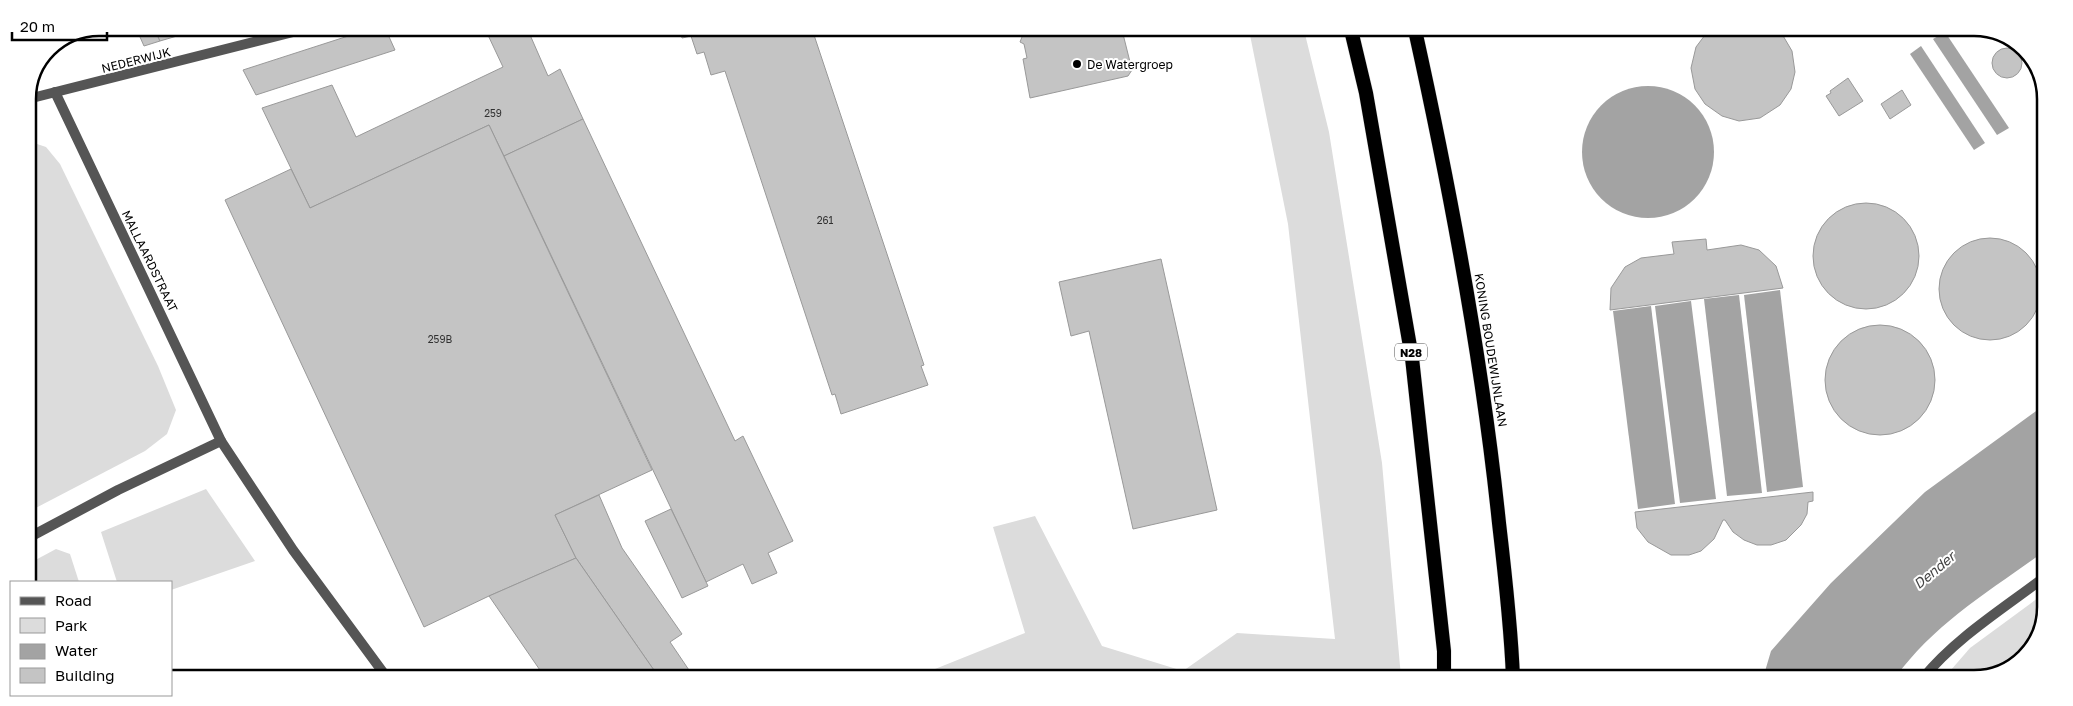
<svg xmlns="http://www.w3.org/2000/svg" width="2073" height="706" font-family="'Golos Text',sans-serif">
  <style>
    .green { fill: #dcdcdc }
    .water { fill: #a3a3a3 }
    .building { fill: #c4c4c4; stroke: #999 }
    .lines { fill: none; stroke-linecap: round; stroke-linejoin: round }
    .trunk-casing { stroke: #dbdbdb; stroke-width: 15 }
    .service { stroke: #555; stroke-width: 10 }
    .minor { stroke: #555; stroke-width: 10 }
    .trunk { stroke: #000; stroke-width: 14 }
    .poi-dot { fill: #000; stroke: #fff; stroke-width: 2 }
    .labels { text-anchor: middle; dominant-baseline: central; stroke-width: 4; stroke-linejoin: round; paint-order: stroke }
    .number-label { font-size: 10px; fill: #313131 }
    .shield { fill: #fff; stroke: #4c4c4c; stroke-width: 1 }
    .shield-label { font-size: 11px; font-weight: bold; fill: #000 }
    .street-label { font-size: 12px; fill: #000; stroke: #fff }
    .poi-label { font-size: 12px; fill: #000; stroke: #fff; text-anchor: start }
    .water-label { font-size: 14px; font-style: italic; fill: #444; stroke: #fff }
    .rim { fill: none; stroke: #000; stroke-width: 2.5 }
  </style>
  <rect width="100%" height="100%" fill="#fff"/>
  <!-- green -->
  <g class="green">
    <path d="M1249,30H1304L1329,132L1382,463L1401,677L939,676L935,669L1025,633L993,527L1035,516L1102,646L1183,671L1237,633L1335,639L1288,224Z"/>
    <path d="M28,141L46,147L60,164L158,366L176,410L167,434L145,451L28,512Z"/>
    <path d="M206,489L255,561L171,590V582H117L101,532Z"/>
    <path d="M56,549L70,554L79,582H28V564Z"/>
    <path d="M2042,595V629L2017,664L1974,678H1944L1970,648Z"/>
  </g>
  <!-- water -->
  <g class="water">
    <path d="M1945,32L2009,128L1997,135L1933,39Z"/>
    <path d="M1921,46L1985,143L1974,150L1910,54Z"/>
    <circle cx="1648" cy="152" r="66"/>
    <circle cx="1864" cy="256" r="49"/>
    <circle cx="1989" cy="289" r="49"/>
    <path d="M1780,290L1803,487L1767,492L1744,295Z"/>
    <path d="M1739,295L1762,493L1727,496L1704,299Z"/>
    <path d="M1691,301L1716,499L1680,503L1655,306Z"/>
    <path d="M1651,306L1675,504L1638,509L1613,311Z"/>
    <circle cx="1879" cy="379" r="49"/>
    <path d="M2043,406L2042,553C1988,592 1934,624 1895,678H1763L1771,651L1831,583L1925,492Z"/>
  </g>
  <!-- building -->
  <g class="building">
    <path d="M136,28H154L160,41L144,46Z"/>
    <path d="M154,28H174L177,36L160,41Z"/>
    <path d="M174,28H194L195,31L177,36Z"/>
    <path d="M373,28H385L395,50L256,95L243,70Z"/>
    <path d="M497,28H527L548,76L560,69L583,119L504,156L489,125L310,208L262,108L332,85L356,137L503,67L487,33Z"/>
    <path d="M679,29H812L924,365L921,366L928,385L841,414L835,394L832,395L725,71L711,75L704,52L697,54L691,36L682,38Z"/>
    <path d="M1021,29L1122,30L1132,70L1128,76L1030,98L1023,59L1027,58L1024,44L1020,42L1022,37Z"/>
    <path d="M1708,31H1779L1782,34L1792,51L1795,72L1791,89L1780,105L1760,118L1739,121L1722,116L1705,104L1695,89L1691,68L1696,47Z"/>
    <path d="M1815,31H1841L1827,35Z"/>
    <circle cx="2007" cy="63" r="15"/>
    <path d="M1848,78L1863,101L1839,116L1826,96L1831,93L1830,91Z"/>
    <path d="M1902,90L1911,105L1890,119L1881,104Z"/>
    <path d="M583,119L735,441L743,436L793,541L768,553L777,573L752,584L743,564L706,582L504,156Z"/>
    <path d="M489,125L652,470L555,515L576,558L489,596L424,627L225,200L291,169L310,208Z"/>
    <circle cx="1866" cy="256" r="53"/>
    <circle cx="1990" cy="289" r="51"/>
    <path d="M1706,239L1707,250L1741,245L1759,250L1776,266L1783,288L1610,310L1611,288L1625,267L1641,258L1674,254L1672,242Z"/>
    <path d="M1161,259L1217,510L1133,529L1089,331L1071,336L1059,282Z"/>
    <circle cx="1880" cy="380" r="55"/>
    <path d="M1813,492V501L1808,502L1807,514L1801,525L1786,540L1771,545H1757L1744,540L1733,532L1725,520H1723L1714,539L1701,551L1689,555H1671L1648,542L1637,528L1635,512Z"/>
    <path d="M599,495L622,548L682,634L670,642L693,676H658L576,558L555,515Z"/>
    <path d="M671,509L708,586L682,598L645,521Z"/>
    <path d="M576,558L658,676H544L489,596Z"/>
  </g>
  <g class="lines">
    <defs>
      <g id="trunk">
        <path d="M1351,30L1366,93L1412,358L1444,651V677"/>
        <path d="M1415,30C1451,193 1482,357 1499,523C1505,574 1511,626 1513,678"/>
      </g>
    </defs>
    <!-- trunk casing -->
    <use href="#trunk" class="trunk-casing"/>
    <!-- service -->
    <path class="service" d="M1923,678C1956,638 2001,610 2042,579"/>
    <!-- minor -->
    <g class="minor">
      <path d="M28,99L309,28"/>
      <path d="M221,441L293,550L385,675"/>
      <path d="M28,538L118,490L221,441L55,92"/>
    </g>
    <!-- trunk -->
    <use href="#trunk" class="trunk"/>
  </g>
  <!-- markers -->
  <circle class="poi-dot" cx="1077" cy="64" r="5"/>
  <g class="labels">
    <!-- number labels -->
    <g class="number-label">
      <text x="493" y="113">259</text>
      <text x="825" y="220">261</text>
      <text x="440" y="339">259B</text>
    </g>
    <!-- shield labels -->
    <rect class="shield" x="1395" y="343.5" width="32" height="17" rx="4"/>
    <g class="shield-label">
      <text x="1411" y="352">N28</text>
    </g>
    <!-- street labels -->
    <g class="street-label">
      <text transform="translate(136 60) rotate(-14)">NEDERWIJK</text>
      <text transform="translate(150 261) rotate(64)">MALLAARDSTRAAT</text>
      <text transform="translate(1491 350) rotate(81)">KONING BOUDEWIJNLAAN</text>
    </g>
    <!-- poi labels -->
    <g class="poi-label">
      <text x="1087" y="64">De Watergroep</text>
    </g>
    <!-- water labels -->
    <g class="water-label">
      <text transform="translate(1934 570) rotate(-40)">Dender</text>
    </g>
  </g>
  <!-- crop -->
  <path d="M0 0H2073V706H0ZM99 36H1974A63 63 0 0 1 2037 99V607A63 63 0 0 1 1974 670H99A63 63 0 0 1 36 607V99A63 63 0 0 1 99 36Z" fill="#fff" fill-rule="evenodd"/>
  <path class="rim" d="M99 36H1974A63 63 0 0 1 2037 99V607A63 63 0 0 1 1974 670H99A63 63 0 0 1 36 607V99A63 63 0 0 1 99 36Z"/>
  <!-- legend -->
  <rect x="10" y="581" width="162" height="115" fill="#ffffff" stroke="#999999"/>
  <rect x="20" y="597" width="25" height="8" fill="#555555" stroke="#999999"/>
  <text x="55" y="606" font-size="15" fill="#000000">Road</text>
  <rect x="20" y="618" width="25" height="15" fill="#dcdcdc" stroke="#999999"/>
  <text x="55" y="631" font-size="15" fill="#000000">Park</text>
  <rect x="20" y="644" width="25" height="15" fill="#a3a3a3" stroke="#999999"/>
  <text x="55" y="656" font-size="15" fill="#000000">Water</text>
  <rect x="20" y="668" width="25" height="15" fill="#c4c4c4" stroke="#999999"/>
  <text x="55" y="681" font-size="15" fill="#000000">Building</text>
  <!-- scale -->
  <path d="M12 32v8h95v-8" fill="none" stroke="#000000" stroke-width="2.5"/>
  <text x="20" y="32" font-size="15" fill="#000000" stroke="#ffffff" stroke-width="4" paint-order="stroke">20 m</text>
</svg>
